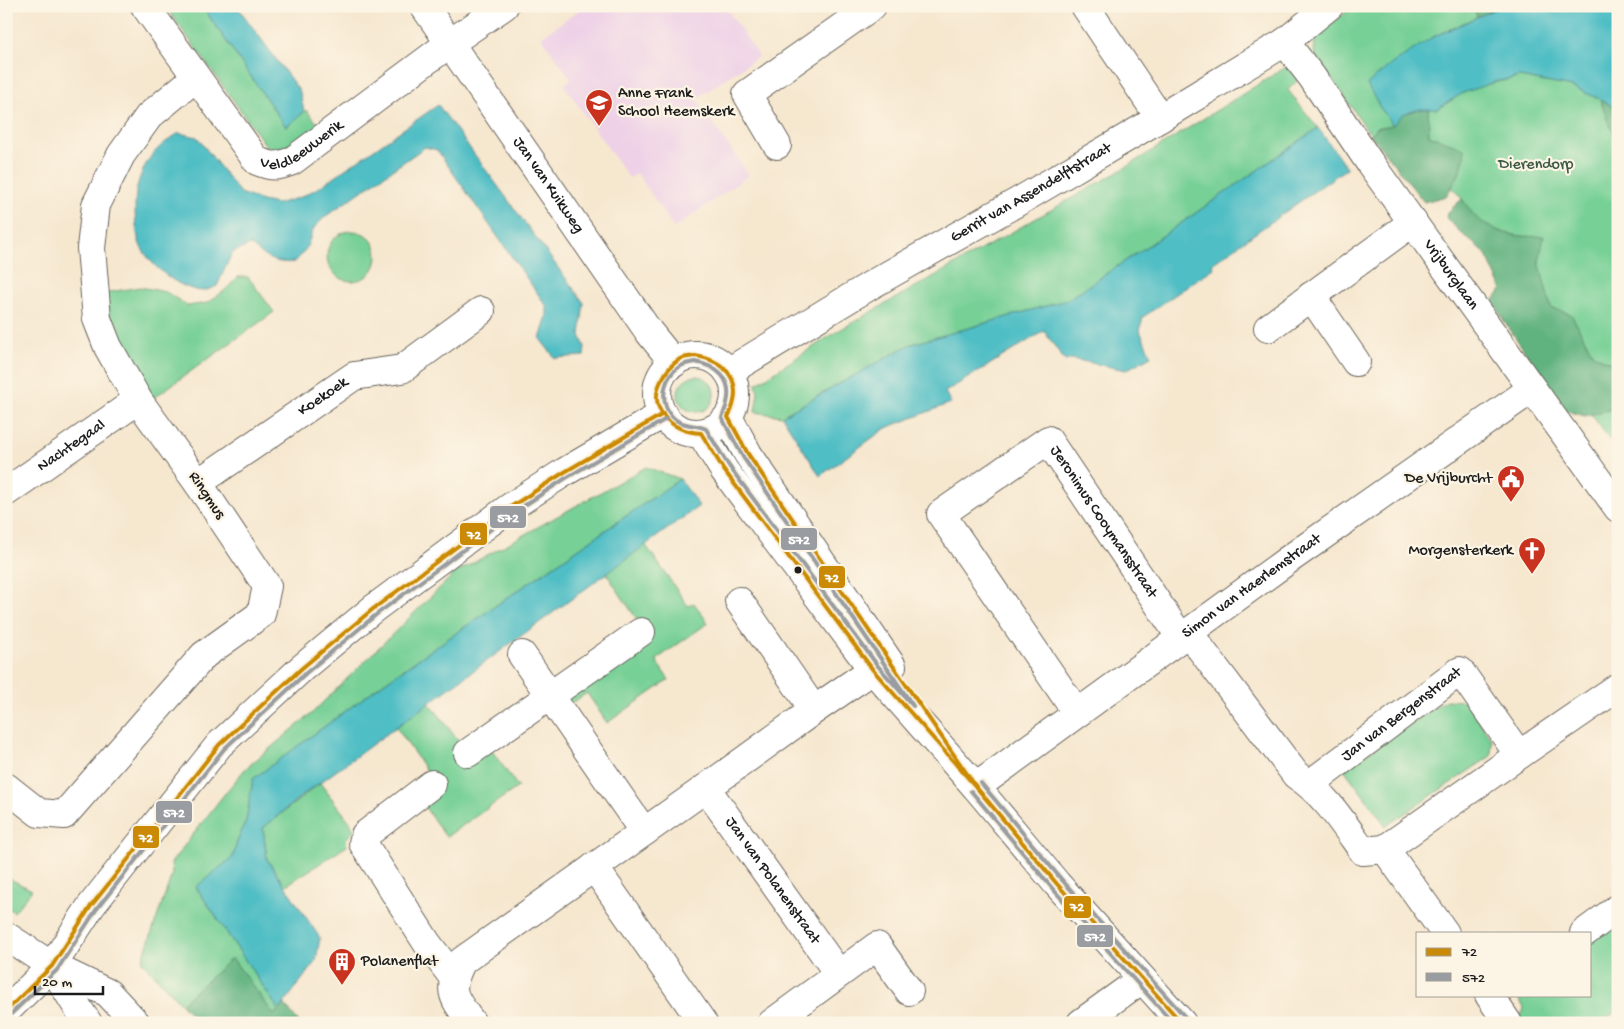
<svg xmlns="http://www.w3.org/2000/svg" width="1624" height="1029" font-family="'Gochi Hand',sans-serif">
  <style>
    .built { fill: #eed0e7 }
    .green { fill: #77d096; stroke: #4a7659 }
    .forest { fill: #61b27f; stroke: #3e674e }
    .water { fill: #50bec5; stroke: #366d70 }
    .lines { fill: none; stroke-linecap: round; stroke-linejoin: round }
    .minor-casing { stroke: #68635b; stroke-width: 30 }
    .major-casing { stroke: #68635b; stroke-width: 30 }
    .minor { stroke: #fff; stroke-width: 28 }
    .major { stroke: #fff; stroke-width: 28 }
    .bus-1-casing { stroke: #fcf5e5; stroke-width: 8 }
    .bus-2-casing { stroke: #fcf5e5; stroke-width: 8 }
    .bus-1 { stroke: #cb8a06; stroke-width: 4 }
    .bus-2 { stroke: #999da1; stroke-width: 4 }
    .bus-dot { fill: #1c1c1c; stroke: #fcf5e5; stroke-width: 2 }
    .labels { text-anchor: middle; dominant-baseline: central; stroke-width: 4.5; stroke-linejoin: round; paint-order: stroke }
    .poi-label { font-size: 16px; fill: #1c1c1c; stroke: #fcf5e5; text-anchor: start }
    .street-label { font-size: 16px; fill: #1c1c1c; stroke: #fcf5e5 }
    .park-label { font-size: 16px; fill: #3c5b47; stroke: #fcf5e5 }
    .line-badge { stroke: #fcf5e5; stroke-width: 2 }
    .badge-label { font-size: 14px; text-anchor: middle; font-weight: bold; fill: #fff }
  </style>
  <rect width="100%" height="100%" fill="#fcf5e5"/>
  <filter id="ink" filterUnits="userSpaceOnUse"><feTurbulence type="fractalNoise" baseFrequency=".02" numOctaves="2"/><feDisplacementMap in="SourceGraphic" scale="10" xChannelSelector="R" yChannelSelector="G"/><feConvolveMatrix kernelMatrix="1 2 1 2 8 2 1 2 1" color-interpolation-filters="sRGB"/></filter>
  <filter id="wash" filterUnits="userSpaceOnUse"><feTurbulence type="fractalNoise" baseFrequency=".0096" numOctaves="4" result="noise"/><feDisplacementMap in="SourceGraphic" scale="20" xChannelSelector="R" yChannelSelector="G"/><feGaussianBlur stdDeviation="1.12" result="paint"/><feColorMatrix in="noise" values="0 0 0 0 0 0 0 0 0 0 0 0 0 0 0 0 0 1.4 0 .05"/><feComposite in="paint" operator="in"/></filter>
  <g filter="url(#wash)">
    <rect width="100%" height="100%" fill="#f6e7cf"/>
    <!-- built -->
    <path class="built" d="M585,6H725L759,56L696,99L749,175L674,228L637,173L629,178L564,85L571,79L541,37Z"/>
    <!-- green -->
    <g class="green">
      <path d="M165,6H202L286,127L306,110L320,126L301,140L283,149L267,147Z"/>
      <path d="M1354,6H1474L1477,17L1433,37L1379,106L1393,125L1376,128L1370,134L1335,83L1317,61L1314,51L1315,40L1318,34Z"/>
      <path d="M1286,67L1300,78L1288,90L1318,128L1167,233L1067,300L909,345L782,416L755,412L758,392L756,384L836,332L1123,169Z"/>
      <path d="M1520,77L1572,87L1600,99L1618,109V375L1592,358L1474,222L1462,199L1452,187L1449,175L1429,135L1428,109C1442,109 1451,99 1463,93C1481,85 1501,81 1520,77Z"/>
      <circle cx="352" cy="256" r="25"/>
      <path d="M238,277H248L274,312L152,399L123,351L111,323L104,293L140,287L166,292L188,306L207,303L224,291Z"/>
      <circle cx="696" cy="394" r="18"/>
      <path d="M1618,407V451L1591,414Z"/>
      <path d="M646,467L680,479L385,682L253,779L246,821L237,842L233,857L196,887L279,1010L274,1015L232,958L181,1004L142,961L172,874L171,863L222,797L245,769L310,715L455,573Z"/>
      <path d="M645,544L688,606L694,603L708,623L657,659L658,664L669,680L607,723L587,693L567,706V694L648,636L606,573Z"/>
      <path d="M1446,700L1465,701L1492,740L1491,756L1386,826L1344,769Z"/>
      <path d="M429,703L443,720L471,759L490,748L518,787L446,837L419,799L437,786L396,727Z"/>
      <path d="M320,783L350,822L354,831L346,839L347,846L285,886L267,859L263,828Z"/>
      <path d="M6,877L32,890L14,912L6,907Z"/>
      <path d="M1618,924V1018L1614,1013L1605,1019L1608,1023H1522L1517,1016L1522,1014L1524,1008L1516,995H1590V942Z"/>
    </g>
    <!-- forest -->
    <g class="forest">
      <path d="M1474,6H1498L1497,8L1477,17Z"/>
      <path d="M1600,99L1618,109V142L1609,124Z"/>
      <path d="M1419,109H1428L1429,135C1441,141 1454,142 1465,150C1464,168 1456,181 1446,196L1424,202L1370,134L1376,128L1393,125L1403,114Z"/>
      <path d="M1462,199C1467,205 1471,213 1477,218C1496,234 1520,238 1544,236L1539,262L1551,308L1571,314L1593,354L1614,364L1618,371V407L1585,416L1560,409L1542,376L1504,321L1493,301L1502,289L1485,253L1460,232L1446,218L1448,212Z"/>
      <path d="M232,958L274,1015L284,1004L299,1023H199L181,1004Z"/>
    </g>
    <!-- water -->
    <g class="water">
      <path d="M202,6H237L300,92L304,112L286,127Z"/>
      <path d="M1498,6H1614L1618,11V109L1600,99L1572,87L1520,77L1494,82L1463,93L1437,109H1419L1403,114L1393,125L1379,106L1367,84L1393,63L1433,37L1497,8Z"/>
      <path d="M438,105L584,303L580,335L585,347L584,356L555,358L540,339L547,316V307L437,150L425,147L326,216L314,228L306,249L295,262C272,264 267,258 250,245L232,253L217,286C202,293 199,292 184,286C168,279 151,264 142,249C135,237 134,206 136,192C137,184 142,171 146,164C154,150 166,141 179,133L197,137L240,193L262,201L277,204L301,197L318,188Z"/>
      <path d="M1318,128L1347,168L1212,264L1214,268L1143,317L1140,331L1151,356L1126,370L1072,359L1065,361L1044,331L945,392L951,403L886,428L820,476L782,416L909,345L1067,300L1167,233Z"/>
      <path d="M680,479L699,506L299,798L263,828L267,859L320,938L316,961L279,1010L196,887L233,857L237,842L246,821L253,779L385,682Z"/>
    </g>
  </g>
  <g filter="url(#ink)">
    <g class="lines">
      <defs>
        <g id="minor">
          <path id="s1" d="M145,6L257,161C272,167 277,167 292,161L450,43L504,6"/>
          <path id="s2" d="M424,6L649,332L674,363"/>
          <path d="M1085,6L1160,118"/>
          <path id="s3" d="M1285,42L1312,77L1370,163L1618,508"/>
          <path d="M777,145L747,94L872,6"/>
          <path d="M1311,296L1356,362"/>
          <path d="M1268,328L1413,222"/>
          <circle cx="696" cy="394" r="39"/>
          <path id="s4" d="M728,372L876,282L1021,200L1160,118L1285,42L1329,6"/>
          <path d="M728,417L748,454L892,666"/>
          <path d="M701,433L724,470L873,670L976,787L1057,884L1182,1023"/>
          <path id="s5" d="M198,483L354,376L402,369L481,311"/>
          <path id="s6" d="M6,492L138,400"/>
          <path d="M739,601L814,710"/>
          <path d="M1188,632L1296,775C1325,794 1343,823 1363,851L1385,849"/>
          <path d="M522,655L644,832"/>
          <path id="s7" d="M1077,713L941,514L1048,440L1181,638"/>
          <path d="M468,753L641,632"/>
          <path d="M432,784L365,835L363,843L427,943L453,977"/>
          <path id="s8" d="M1310,784L1460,671L1519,755"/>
          <path d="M6,787L39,813L64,815L204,655L261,614L267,586L198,483L138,400L108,347L97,319L91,248L96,205L121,155L149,116L195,78"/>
          <path id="s9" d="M976,787L1288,560L1532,389"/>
          <path id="s10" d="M706,788L838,973"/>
          <path d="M594,867L703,1023"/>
          <path d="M1445,933L1385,849L1519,755L1618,687"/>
          <path d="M1584,933L1618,908"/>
          <path d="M52,966L91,906L219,745L302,668L373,609L509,508L563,473L663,414"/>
          <path d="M1489,995L1508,1023"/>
          <path d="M472,1023C453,997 446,992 462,961L706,788L814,710L887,660"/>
          <path d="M772,1023L877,946L909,991"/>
          <path d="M1081,1023L1142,979"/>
        </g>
        <g id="major">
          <path d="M6,936L52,966L108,993L136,1023"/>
          <path d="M52,966L83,1016L88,1023"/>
          <path d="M6,1011L52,966"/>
        </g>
      </defs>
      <!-- minor casing -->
      <use href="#minor" class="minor-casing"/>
      <!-- major casing -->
      <use href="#major" class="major-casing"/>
      <!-- minor -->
      <use href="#minor" class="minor"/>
      <!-- major -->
      <use href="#major" class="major"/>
      <defs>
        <g id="bus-1">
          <path d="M695,356C729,361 745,385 728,417L748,454L976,787L873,670L724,470L701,433C670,432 644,406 664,376C668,369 672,364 680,359C684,357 690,357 695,356Z"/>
          <path d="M976,787L1057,884L1182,1023"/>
          <path d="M6,1011L52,966L91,906L219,745L302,668L373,609L509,508L563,473L663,414"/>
        </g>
        <g id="bus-2">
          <path d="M695,362C717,366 733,379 727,403C726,409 723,413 722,418L743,457L913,706L878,666L729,466L706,429C698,424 686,427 676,420C657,406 662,374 683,365C687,363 691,363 695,362Z"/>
          <path d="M981,783L1062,880L1187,1019"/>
          <path d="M971,791L1052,888L1173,1023"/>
          <path d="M10,1015L57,970L96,910L224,749L306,673L377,614L513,513L566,478L666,419"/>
        </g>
      </defs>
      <!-- bus-1 casing -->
      <use href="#bus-1" class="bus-1-casing"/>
      <!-- bus-2 casing -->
      <use href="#bus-2" class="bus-2-casing"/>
      <!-- bus-1 -->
      <use href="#bus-1" class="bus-1"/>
      <!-- bus-2 -->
      <use href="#bus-2" class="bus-2"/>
    </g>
  </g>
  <!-- icons -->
  <defs>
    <symbol id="school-pin" viewBox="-11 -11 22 30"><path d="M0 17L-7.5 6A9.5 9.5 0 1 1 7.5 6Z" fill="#c8321e" stroke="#fcf5e5"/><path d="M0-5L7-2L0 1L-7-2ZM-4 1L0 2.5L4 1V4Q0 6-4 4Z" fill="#fff"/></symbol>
    <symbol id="civic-pin" viewBox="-11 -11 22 30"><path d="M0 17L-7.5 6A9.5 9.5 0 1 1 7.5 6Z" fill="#c8321e" stroke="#fcf5e5"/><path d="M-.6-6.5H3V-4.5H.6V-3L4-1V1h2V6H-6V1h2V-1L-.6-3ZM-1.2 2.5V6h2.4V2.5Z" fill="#fff"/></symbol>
    <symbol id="church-pin" viewBox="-11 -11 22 30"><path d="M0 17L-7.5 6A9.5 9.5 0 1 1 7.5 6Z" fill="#c8321e" stroke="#fcf5e5"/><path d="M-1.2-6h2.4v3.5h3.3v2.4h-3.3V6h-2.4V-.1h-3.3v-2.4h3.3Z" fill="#fff"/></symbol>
    <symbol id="building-pin" viewBox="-11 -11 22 30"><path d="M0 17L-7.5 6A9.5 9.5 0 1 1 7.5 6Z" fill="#c8321e" stroke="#fcf5e5"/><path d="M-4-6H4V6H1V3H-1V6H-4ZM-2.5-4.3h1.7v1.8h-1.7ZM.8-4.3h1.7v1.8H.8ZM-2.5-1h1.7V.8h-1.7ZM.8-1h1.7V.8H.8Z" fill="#fff"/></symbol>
  </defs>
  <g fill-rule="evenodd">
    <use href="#school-pin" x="583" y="87" width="32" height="43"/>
    <use href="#civic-pin" x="1495" y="463" width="32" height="43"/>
    <use href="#church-pin" x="1516" y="535" width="32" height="43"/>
    <use href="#building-pin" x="326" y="946" width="32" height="43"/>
  </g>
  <!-- markers -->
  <circle class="bus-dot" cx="798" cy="570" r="4.5"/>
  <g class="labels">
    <!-- poi labels -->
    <g class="poi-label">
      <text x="618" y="94">Anne Frank<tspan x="618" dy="18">School Heemskerk</tspan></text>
      <text x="1492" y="479" text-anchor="end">De Vrijburcht</text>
      <text x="1513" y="551" text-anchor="end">Morgensterkerk</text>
      <text x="361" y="962">Polanenflat</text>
    </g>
    <!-- street labels -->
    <g class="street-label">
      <text stroke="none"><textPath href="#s1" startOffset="242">Veldleeuwerik</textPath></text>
      <text stroke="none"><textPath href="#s2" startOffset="218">Jan van Kuikweg</textPath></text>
      <text stroke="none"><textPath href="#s4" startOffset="352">Gerrit van Assendelftstraat</textPath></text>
      <text stroke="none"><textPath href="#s3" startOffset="286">Vrijburglaan</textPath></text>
      <text stroke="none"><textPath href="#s5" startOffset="152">Koekoek</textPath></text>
      <text stroke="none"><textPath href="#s6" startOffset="80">Nachtegaal</textPath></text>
      <text transform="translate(206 496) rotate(56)">Ringmus</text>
      <text stroke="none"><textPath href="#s7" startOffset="470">Jeronimus Cooymansstraat</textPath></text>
      <text stroke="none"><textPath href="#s9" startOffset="341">Simon van Haerlemstraat</textPath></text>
      <text stroke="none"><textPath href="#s8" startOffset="115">Jan van Bergenstraat</textPath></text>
      <text stroke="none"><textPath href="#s10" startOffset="114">Jan van Polanenstraat</textPath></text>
    </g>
    <!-- park labels -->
    <g class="park-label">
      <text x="1536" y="165">Dierendorp</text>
    </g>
  </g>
  <g class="line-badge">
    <rect x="489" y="505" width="38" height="24" rx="5" fill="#999da1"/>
    <rect x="459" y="522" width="29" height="24" rx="5" fill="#cb8a06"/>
    <rect x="780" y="527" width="38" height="24" rx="5" fill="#999da1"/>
    <rect x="818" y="565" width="28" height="24" rx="5" fill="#cb8a06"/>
    <rect x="155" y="800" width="38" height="24" rx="5" fill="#999da1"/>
    <rect x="132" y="825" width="28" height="24" rx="5" fill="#cb8a06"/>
    <rect x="1063" y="895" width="29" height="24" rx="5" fill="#cb8a06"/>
    <rect x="1076" y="924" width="38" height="24" rx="5" fill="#999da1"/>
  </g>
  <g class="badge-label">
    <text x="508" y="522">572</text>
    <text x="474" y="539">72</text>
    <text x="799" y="544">572</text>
    <text x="832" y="582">72</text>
    <text x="174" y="817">572</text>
    <text x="146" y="842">72</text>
    <text x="1077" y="911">72</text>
    <text x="1095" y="941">572</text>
  </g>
  <!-- margin -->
  <rect width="1624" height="1029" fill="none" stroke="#fcf5e5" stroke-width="25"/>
  <!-- legend -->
  <rect x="1416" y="932" width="175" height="65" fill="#fcf5e5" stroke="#a29e95"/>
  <rect x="1426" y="948" width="25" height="8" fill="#cb8a06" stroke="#a29e95"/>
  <text x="1462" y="956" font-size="15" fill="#1c1c1c">72</text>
  <rect x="1426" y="973" width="25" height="8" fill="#999da1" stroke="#a29e95"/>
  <text x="1462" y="982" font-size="15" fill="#1c1c1c">572</text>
  <!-- scale -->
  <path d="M35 986v8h68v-8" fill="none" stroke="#1c1c1c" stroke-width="2.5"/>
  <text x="42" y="986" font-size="15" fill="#1c1c1c" stroke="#fcf5e5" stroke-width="4" paint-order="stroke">20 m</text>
</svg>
